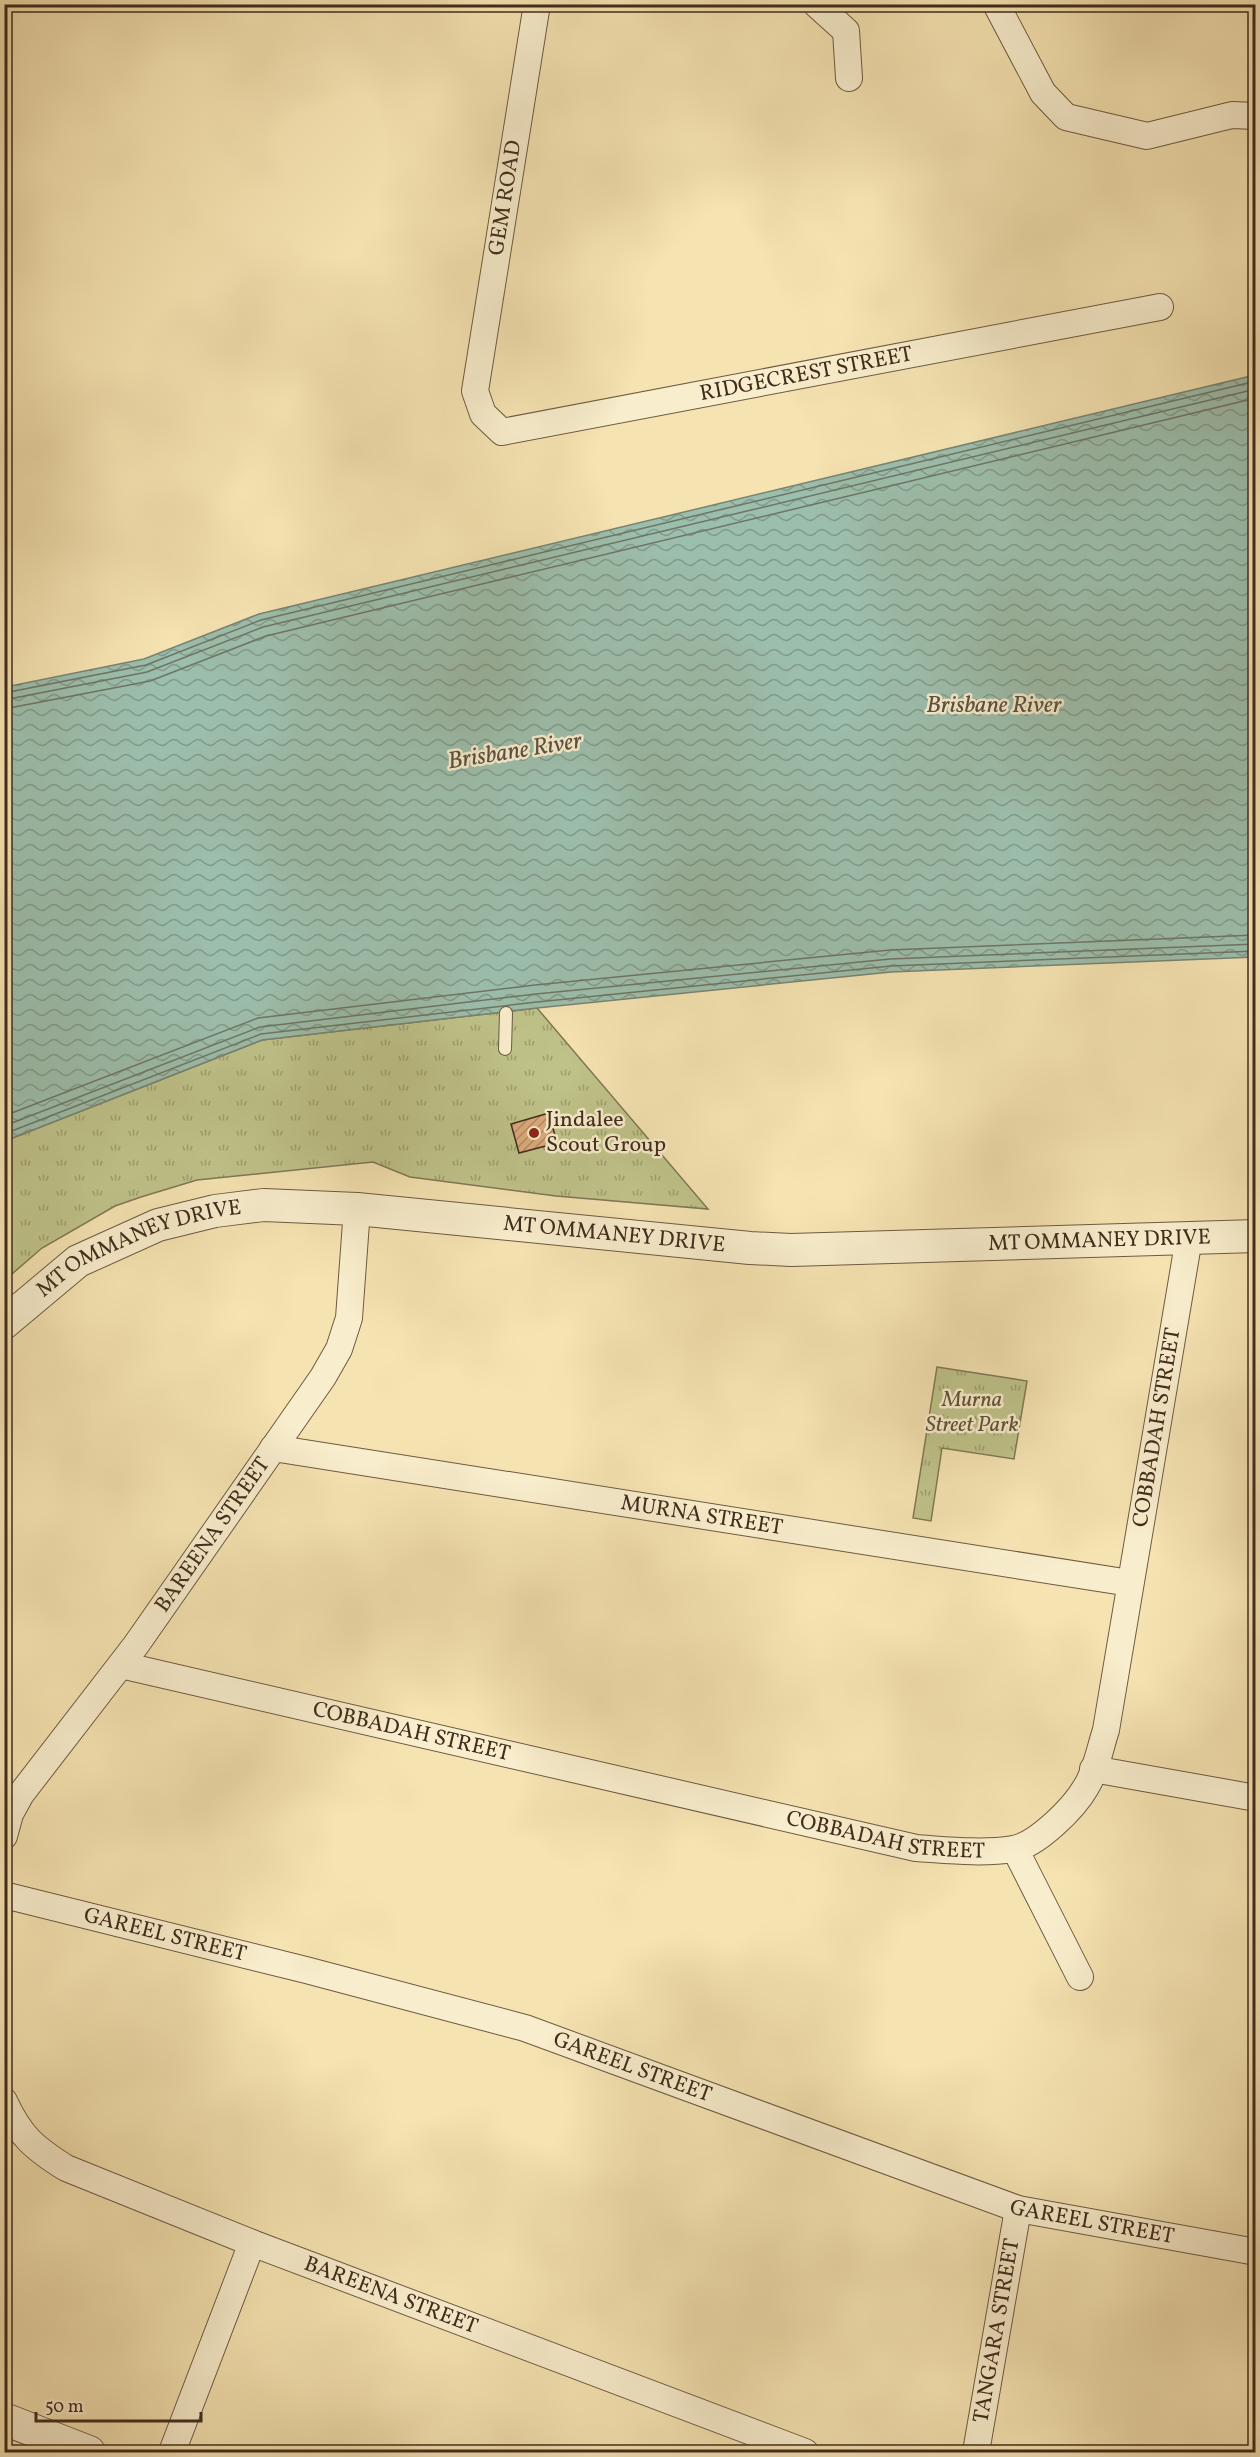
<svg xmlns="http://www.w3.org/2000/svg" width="1260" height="2457" font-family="Vollkorn,serif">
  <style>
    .park { fill: url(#park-tufts); stroke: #807854; stroke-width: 1.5 }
    .water { fill: url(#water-waves); stroke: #788473; stroke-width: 1.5 }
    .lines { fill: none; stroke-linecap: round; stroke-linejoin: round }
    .shore { stroke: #6e7564; stroke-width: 1.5 }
    .building { fill: url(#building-hatch); stroke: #412c1d; stroke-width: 1.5 }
    .service-casing { stroke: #6e5a42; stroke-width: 14 }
    .minor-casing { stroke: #6e5a42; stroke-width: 28 }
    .tertiary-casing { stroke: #6e5a42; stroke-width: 34 }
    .service { stroke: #f8edcc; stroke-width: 12 }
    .minor { stroke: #f8edcc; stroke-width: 26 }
    .tertiary { stroke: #f8edcc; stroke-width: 32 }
    .poi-dot { fill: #8f2418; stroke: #f8edcc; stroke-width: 2 }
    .labels { text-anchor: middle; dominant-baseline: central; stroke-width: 5; stroke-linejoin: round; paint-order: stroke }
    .street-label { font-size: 22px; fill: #412c1d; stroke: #f8edcc }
    .poi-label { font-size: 22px; fill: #412c1d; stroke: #f8edcc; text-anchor: start }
    .park-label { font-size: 22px; font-style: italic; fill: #605238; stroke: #f8edcc }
    .water-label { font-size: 24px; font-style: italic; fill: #585041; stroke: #f8edcc }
  </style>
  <defs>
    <pattern id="park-tufts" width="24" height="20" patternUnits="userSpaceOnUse" patternTransform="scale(1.5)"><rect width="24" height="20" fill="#bfc38a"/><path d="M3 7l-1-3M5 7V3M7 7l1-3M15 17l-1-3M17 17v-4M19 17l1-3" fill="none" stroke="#9d9f70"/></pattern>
    <pattern id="water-waves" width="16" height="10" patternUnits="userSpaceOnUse" patternTransform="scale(1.5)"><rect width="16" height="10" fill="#9cbeac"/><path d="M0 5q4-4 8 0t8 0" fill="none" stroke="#819b8b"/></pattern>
    <pattern id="building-hatch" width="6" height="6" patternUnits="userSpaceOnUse" patternTransform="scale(1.5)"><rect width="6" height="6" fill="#dcab7c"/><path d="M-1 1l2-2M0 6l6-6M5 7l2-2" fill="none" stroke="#b48b65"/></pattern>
  </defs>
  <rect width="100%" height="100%" fill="#f5e3b1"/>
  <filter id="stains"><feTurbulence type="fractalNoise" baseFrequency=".00333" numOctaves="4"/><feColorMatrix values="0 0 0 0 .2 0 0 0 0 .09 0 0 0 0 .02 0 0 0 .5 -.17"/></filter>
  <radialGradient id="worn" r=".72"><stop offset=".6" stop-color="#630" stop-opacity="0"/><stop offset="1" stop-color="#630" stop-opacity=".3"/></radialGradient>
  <!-- park -->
  <g class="park">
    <path d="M537,1008L708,1209L556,1196L410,1177L373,1162L197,1180L141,1197L115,1206L42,1248L5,1280V1141L262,1040Z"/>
    <path d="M937,1367L1027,1381L1014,1459L942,1448L931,1521L913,1518Z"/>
  </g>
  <!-- water -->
  <path class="water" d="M1255,375V957L891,972L537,1008L262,1040L5,1141V687L144,659L259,614Z"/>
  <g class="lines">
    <!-- shore -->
    <g class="shore">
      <path d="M4,693L146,665L261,620L1256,381"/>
      <path d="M4,700L147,672L263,627L1256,389"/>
      <path d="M4,709L150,681L266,636L1256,398"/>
      <path d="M4,1116L258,1018L535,985L890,950L1256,935"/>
      <path d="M4,1126L260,1027L536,994L890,959L1256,944"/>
      <path d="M4,1134L261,1034L537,1002L891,966L1256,951"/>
    </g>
  </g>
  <!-- building -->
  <path class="building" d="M549,1113L557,1143L519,1153L511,1124Z"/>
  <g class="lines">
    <defs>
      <path id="service" d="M505,1049L506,1013"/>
      <g id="minor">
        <path id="s1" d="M537,4L475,391L483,414L502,432L1160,307"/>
        <path d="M816,4L846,31L849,78"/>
        <path d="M996,4L1043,93L1066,117L1147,136L1232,115L1256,116"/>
        <path id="s2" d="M273,1448L1130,1583"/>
        <path id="s3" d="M121,1665L916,1848C947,1850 982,1854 1013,1849C1037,1845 1074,1808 1086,1787C1096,1771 1100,1748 1106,1730L1189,1238"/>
        <path d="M1093,1769L1256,1798"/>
        <path id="s4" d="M4,1836L10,1814L21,1794L136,1645L323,1377L339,1349L349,1318L357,1209"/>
        <path d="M1015,1849L1080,1977"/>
        <path id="s5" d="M4,1895L306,1970L525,2028L1018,2209L1256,2252"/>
        <path id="s6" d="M4,2101C20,2136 34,2148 66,2168L252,2243L805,2452"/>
        <path d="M172,2452L252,2243"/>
        <path id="s7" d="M976,2452L1018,2209"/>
      </g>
      <g id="tertiary">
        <path id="s8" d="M4,1323L78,1261L158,1225L215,1211L264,1205L357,1209L750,1248L791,1250L1256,1236"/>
        <path d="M4,2419L89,2452"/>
      </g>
    </defs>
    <!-- service casing -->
    <use href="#service" class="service-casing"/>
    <!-- minor casing -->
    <use href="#minor" class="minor-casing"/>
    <!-- tertiary casing -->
    <use href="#tertiary" class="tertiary-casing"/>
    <!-- service -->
    <use href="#service" class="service"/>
    <!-- minor -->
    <use href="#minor" class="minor"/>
    <!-- tertiary -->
    <use href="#tertiary" class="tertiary"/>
  </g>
  <!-- markers -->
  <circle class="poi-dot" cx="534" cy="1133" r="6"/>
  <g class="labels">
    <!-- street labels -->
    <g class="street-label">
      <text transform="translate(506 198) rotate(-81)">GEM ROAD</text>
      <text stroke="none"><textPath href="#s1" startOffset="752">RIDGECREST STREET</textPath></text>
      <text stroke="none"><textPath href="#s8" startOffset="644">MT OMMANEY DRIVE</textPath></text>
      <text stroke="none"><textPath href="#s8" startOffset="1130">MT OMMANEY DRIVE</textPath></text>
      <text stroke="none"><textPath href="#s8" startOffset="158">MT OMMANEY DRIVE</textPath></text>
      <text stroke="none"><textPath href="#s3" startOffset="1378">COBBADAH STREET</textPath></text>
      <text stroke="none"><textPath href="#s2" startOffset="434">MURNA STREET</textPath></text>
      <text stroke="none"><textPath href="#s4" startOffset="368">BAREENA STREET</textPath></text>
      <text stroke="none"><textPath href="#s3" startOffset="298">COBBADAH STREET</textPath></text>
      <text stroke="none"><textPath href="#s3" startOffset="784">COBBADAH STREET</textPath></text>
      <text stroke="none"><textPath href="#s5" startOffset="166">GAREEL STREET</textPath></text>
      <text stroke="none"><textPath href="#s5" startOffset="652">GAREEL STREET</textPath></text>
      <text stroke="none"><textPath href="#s5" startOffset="1138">GAREEL STREET</textPath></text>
      <text stroke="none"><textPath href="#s6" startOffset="442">BAREENA STREET</textPath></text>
      <text stroke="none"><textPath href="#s7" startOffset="123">TANGARA STREET</textPath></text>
    </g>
    <!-- poi labels -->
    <g class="poi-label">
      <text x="546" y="1120">Jindalee<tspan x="546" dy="25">Scout Group</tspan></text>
    </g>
    <!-- park labels -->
    <g class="park-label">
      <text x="972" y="1400">Murna<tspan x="972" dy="25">Street Park</tspan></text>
    </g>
    <!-- water labels -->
    <g class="water-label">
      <text x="994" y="706">Brisbane River</text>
      <text transform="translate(515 752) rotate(-9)">Brisbane River</text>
    </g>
  </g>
  <!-- margin -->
  <rect width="1260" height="2457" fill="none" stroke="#f5e3b1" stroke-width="24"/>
  <rect x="6" y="6" width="1248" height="2445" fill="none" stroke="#412c1d" stroke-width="3"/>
  <rect x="12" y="12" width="1236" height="2433" fill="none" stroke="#412c1d" stroke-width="1.5"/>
  <!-- scale -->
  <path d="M36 2412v9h165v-9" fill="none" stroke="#412c1d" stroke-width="3"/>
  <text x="45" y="2412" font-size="18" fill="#412c1d" stroke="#f8edcc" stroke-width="4.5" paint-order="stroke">50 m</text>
  <rect width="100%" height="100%" filter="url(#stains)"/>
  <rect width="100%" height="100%" fill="url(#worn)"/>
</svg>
